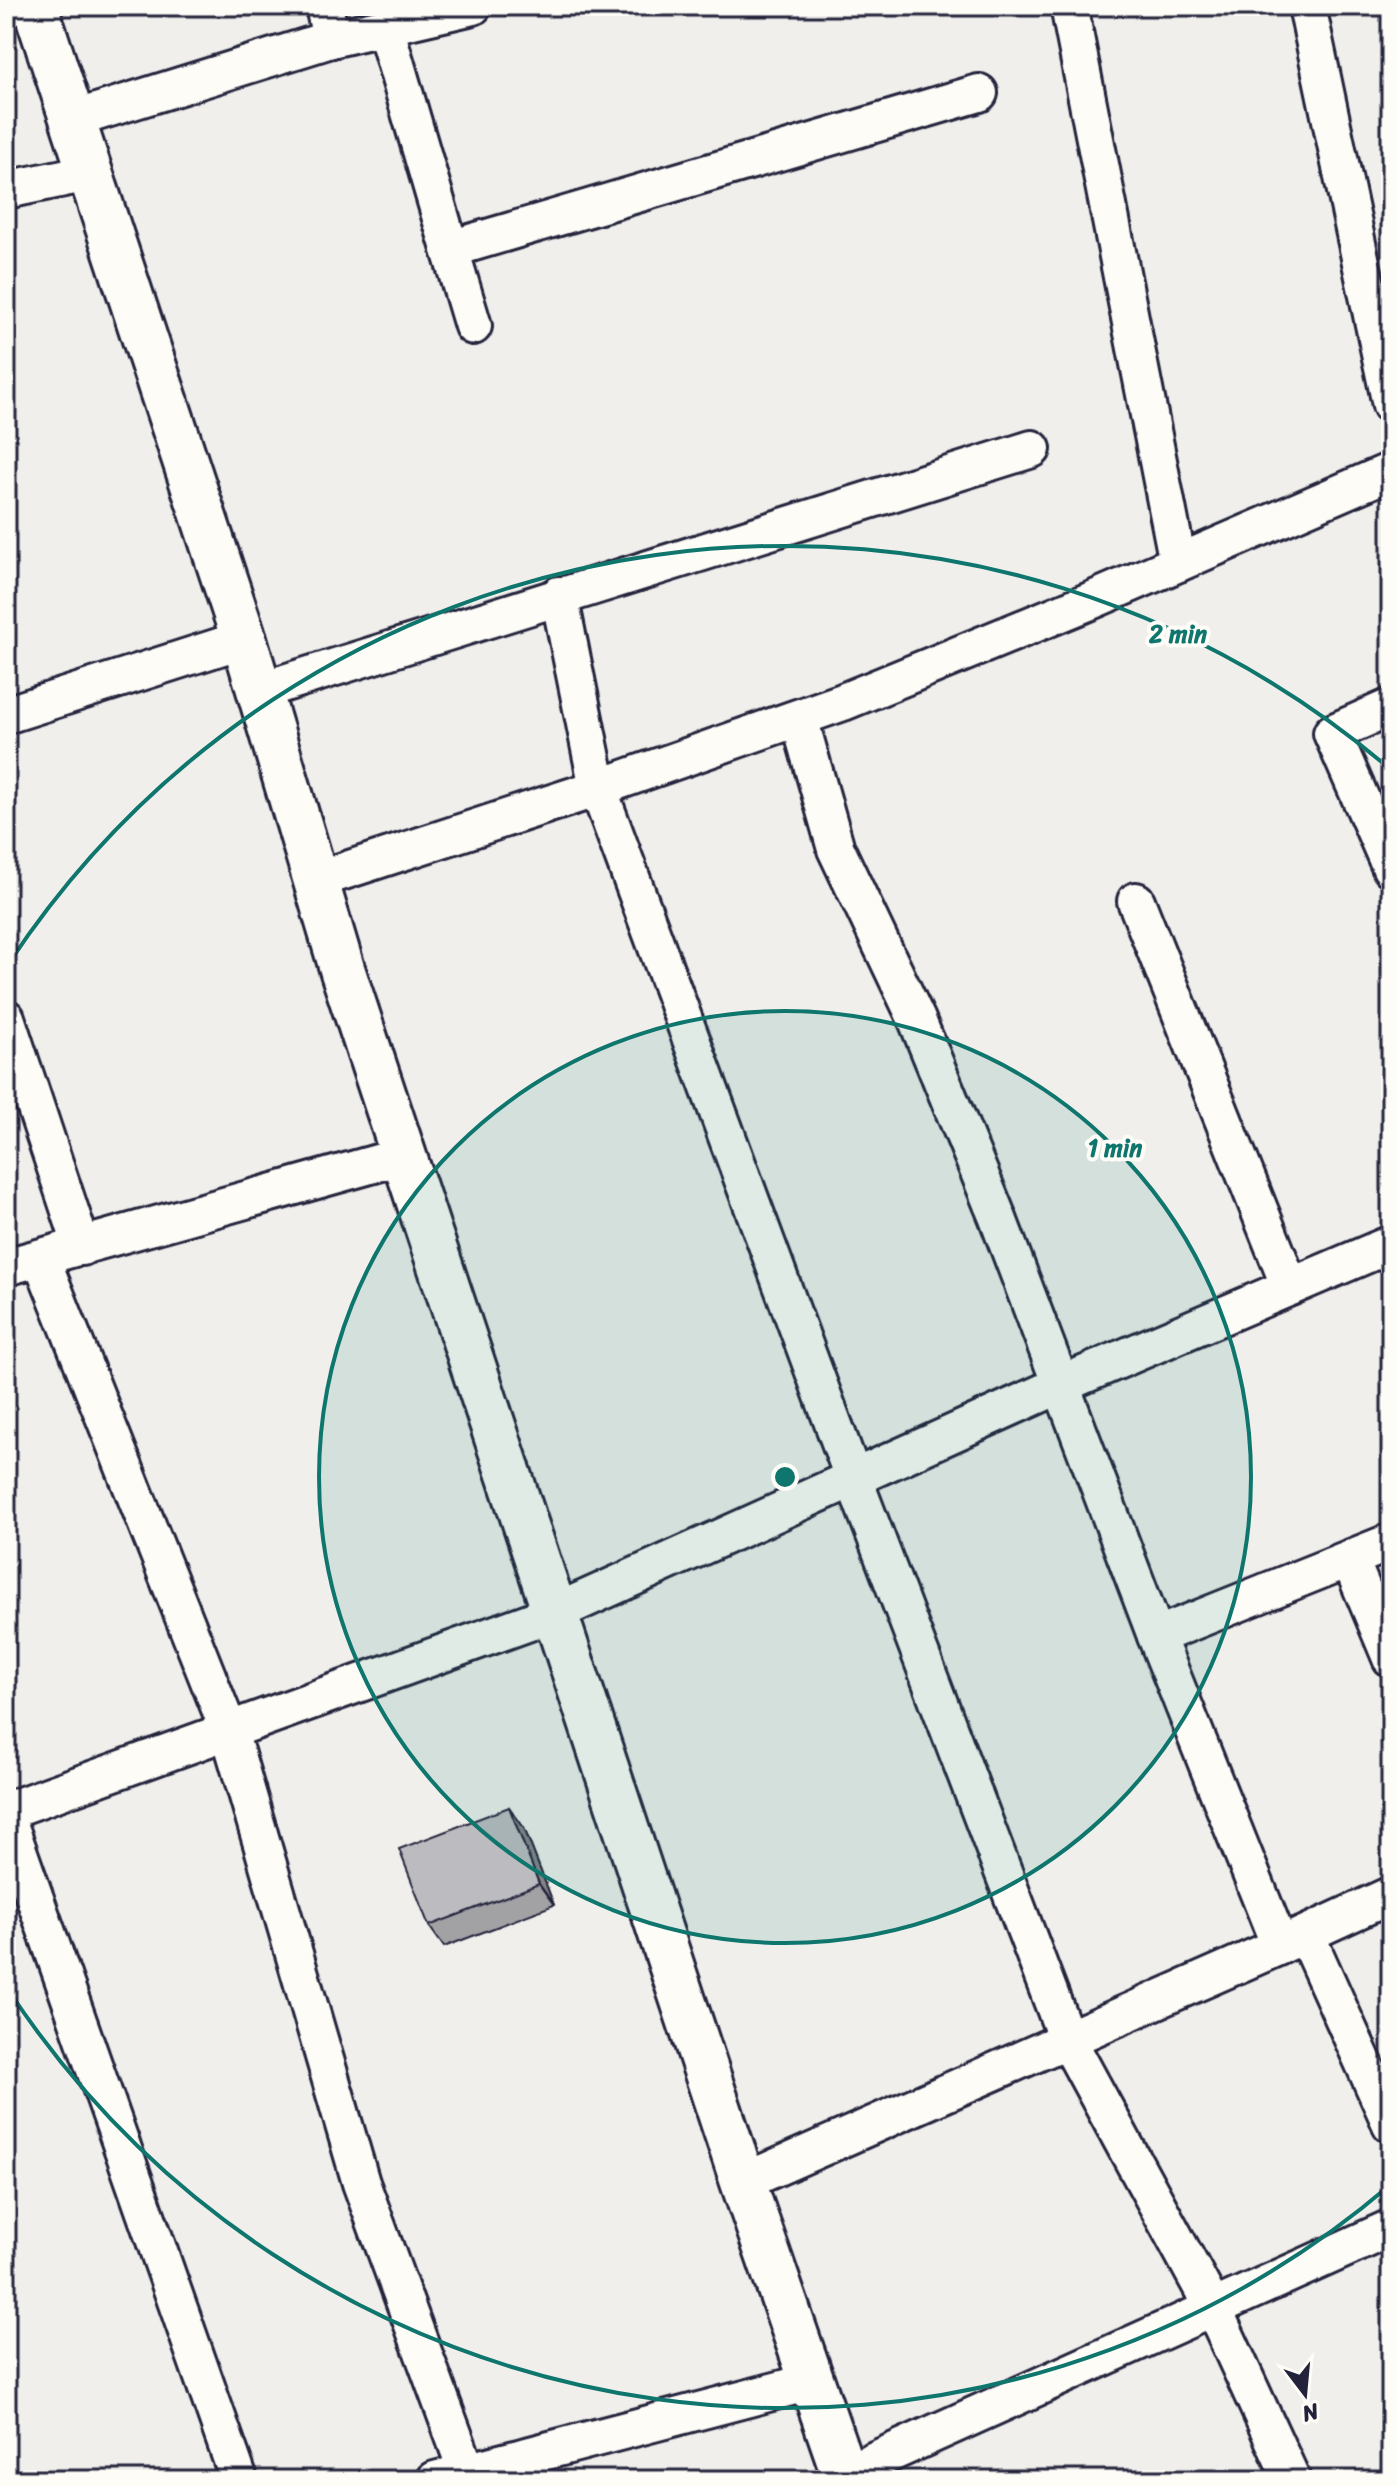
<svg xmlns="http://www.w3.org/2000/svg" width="1397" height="2486" font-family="Sriracha,sans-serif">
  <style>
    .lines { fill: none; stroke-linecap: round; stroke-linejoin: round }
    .minor-casing { stroke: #22223b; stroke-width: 42 }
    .secondary-casing { stroke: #22223b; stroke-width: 50 }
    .minor { stroke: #fdfcf7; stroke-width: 36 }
    .secondary { stroke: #fdfcf7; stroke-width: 44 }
    .wall { fill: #a2a2a5; stroke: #22223b; stroke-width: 2 }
    .shaded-wall { fill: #848486; stroke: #22223b; stroke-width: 2 }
    .building { fill: #bcbcc0; stroke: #22223b; stroke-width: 2 }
    .ring { fill: none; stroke: #0f766e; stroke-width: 4 }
    .centre { fill: #0f766e; stroke: #fdfcf7; stroke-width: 4 }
    .ring-label { font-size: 24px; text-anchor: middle; font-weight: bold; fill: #0f766e; stroke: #fdfcf7; stroke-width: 8; stroke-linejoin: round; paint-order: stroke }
  </style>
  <rect width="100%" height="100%" fill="#f0efec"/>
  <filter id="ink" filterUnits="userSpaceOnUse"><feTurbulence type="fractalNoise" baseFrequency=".0125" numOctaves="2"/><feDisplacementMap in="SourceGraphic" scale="16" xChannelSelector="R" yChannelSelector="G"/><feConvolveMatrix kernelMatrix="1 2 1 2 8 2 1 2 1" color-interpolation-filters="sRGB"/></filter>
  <g filter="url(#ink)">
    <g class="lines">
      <defs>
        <g id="minor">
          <path d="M1069,6L1178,563"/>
          <path d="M1307,6L1391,405"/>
          <path d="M385,27L450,249L979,93"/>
          <path d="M331,39L473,6"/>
          <path d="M71,120L331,39L324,6"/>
          <path d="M6,190L88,173"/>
          <path d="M450,249L473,326"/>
          <path d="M559,595L598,788L843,702L1095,599L1391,471"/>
          <path d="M259,691L1032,449"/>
          <path d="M1391,707L1332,733L1391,868"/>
          <path d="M6,715L244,639"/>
          <path d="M799,718L836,849L917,1020L997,1216L1156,1636"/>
          <path d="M316,880L598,788L853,1477L1066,2037L1213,2308L1292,2480"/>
          <path d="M1136,901L1290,1287"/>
          <path d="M6,1018L82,1247"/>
          <path d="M41,1258L229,1731L361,2183L470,2480"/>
          <path d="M6,1267L406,1155"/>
          <path d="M1350,1560L1391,1658"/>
          <path d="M6,1811L554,1613L1060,1385L1391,1244"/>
          <path d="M6,1816L239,2480"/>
          <path d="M1306,1935L1391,2124"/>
          <path d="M1284,1944L1391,1895"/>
          <path d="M743,2182L1280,1946L1156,1636L1391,1542"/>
          <path d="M844,2474L1391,2228"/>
          <path d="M435,2480L810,2382"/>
        </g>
        <path id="secondary" d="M35,6L244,639L343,972L743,2182L846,2480"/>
      </defs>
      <!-- minor casing -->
      <use href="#minor" class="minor-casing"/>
      <!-- secondary casing -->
      <use href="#secondary" class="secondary-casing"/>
      <!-- minor -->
      <use href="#minor" class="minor"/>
      <!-- secondary -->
      <use href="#secondary" class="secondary"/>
    </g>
    <!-- wall -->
    <path class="wall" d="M509,1807L524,1828L554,1905L444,1947L429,1926Z"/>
    <!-- shaded-wall -->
    <path class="shaded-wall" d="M509,1807L524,1828L554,1905L539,1884Z"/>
    <!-- building -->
    <path class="building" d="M509,1807L539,1884L429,1926L399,1849Z"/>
  </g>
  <!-- distance rings -->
  <circle cx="785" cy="1477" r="466" fill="#0f766e" fill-opacity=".12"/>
  <g class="ring">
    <circle cx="785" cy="1477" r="466"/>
    <path d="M1390 2185A931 931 0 0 1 9 1991M9 963A931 931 0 0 1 1390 769"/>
  </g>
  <circle cx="785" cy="1477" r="12" class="centre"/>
  <g class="ring-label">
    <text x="1178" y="642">2 min</text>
    <text x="1115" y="1156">1 min</text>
  </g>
  <!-- margin -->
  <rect width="1397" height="2486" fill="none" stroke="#fdfcf7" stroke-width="32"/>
  <rect x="16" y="16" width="1365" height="2454" fill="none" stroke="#22223b" stroke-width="3" filter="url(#ink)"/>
  <!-- north arrow -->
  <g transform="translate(1305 2394) rotate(164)" stroke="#fdfcf7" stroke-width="6" paint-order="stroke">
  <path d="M0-6L14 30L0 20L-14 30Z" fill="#22223b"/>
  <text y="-12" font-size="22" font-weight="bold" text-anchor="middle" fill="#22223b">N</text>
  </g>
</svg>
